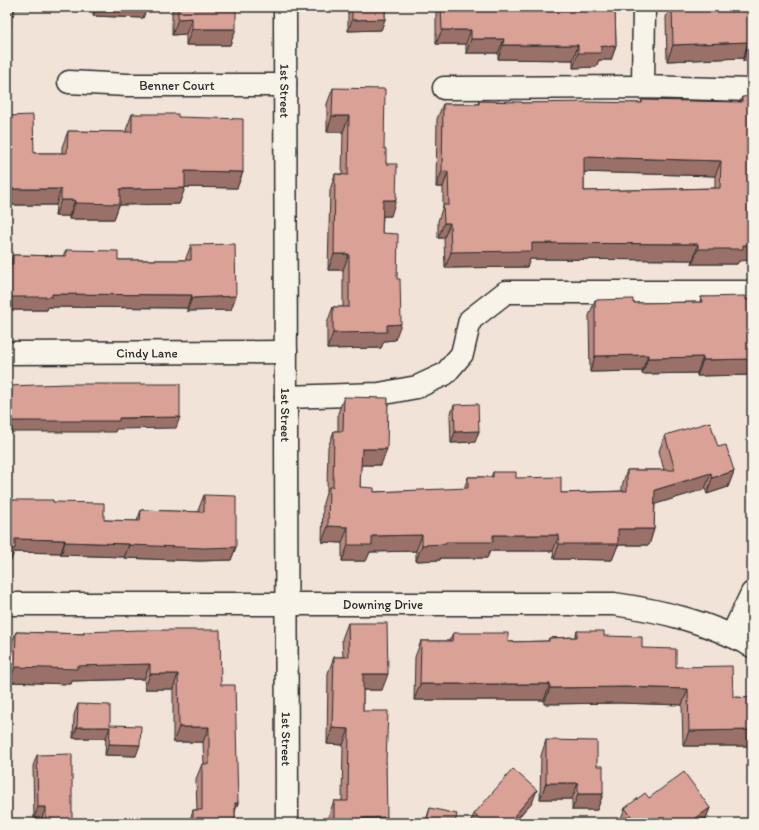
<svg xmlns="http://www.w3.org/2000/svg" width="759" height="830" font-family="Itim,sans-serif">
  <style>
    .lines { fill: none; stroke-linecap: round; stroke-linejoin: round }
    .street-casing { stroke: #2b2b2b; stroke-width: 25 }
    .secondary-casing { stroke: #2b2b2b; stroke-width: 25 }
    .street { stroke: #f7f3e8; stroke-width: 22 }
    .secondary { stroke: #f7f3e8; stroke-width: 22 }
    .wall { fill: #bb8a81; stroke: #2b2b2b; fill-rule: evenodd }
    .shaded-wall { fill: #997169; stroke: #2b2b2b }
    .building { fill: #daa196; stroke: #2b2b2b; fill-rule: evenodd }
    .labels { text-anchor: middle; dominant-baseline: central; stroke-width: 4; stroke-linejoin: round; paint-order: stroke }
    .street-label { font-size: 13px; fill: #2b2b2b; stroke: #f7f3e8 }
  </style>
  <rect width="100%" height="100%" fill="#f1e3d8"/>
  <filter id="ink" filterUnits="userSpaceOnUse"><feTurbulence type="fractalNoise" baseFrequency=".025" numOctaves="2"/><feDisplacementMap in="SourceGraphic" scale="8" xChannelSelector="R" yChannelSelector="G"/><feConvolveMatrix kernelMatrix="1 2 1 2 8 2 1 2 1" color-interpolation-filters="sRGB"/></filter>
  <g filter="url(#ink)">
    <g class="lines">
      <defs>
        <g id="street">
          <path id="s1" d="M69,82L127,85H285"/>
          <path d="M643,87L644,7"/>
          <path d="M444,88L643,87L752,90"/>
          <path id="s2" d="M7,353L286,352"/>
          <path d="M286,397L379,394L417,387L445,374L462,354L470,320L506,292H752"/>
          <path id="s3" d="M7,604H614C663,611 708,622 752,646"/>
          <path d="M732,635L752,593"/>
        </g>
        <g id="secondary">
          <path id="s4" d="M285,7L287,823"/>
        </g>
      </defs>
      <!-- street casing -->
      <use href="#street" class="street-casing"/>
      <!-- secondary casing -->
      <use href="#secondary" class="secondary-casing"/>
      <!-- street -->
      <use href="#street" class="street"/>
      <!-- secondary -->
      <use href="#secondary" class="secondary"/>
    </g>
    <!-- wall -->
    <g class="wall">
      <path d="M7,7H147L143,18L93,16V9H15L13,16H11V24L7,36Z"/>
      <path d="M172,7H236L230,45H186V34L172,35Z"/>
      <path d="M348,7H385V19L381,30L348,31Z"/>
      <path d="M436,7H615L616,46L611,60H599L596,67L573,68V60L498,59V53H466V44H436Z"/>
      <path d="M668,7H752V61H743V58L667,61L666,17L669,10Z"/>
      <path d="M333,88L384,149L386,164L391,216H383L382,233L395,340L384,341L381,348L327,349V323L333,307H343V270H328L330,190L335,174H342L343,132H327V104Z"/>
      <path d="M742,97L739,261L737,264H692L693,260L530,259L527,267L445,268L444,238H438V221L443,206V187H436L437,119L443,104H478L479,101L522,103H641L642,100L740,102ZM584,172L715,176V188L584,191Z"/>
      <path d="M132,114L178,117L243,172L237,188L185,187L179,204L119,205L114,219H69V216H55L56,205H7V116L34,153H62V147L68,131L126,132V130Z"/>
      <path d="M191,245L231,310L187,311V308L48,307L47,310H7V264H10L13,255L63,256L66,250L118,260H186V258Z"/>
      <path d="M701,297L752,300V375L697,376V373L642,374V371L590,372L589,316L595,300L633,303L700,302Z"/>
      <path d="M344,397L381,465H361L360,487L374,492L464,489L468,477H491L493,472L516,478L561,493L622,491V486L627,470H664L659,451L665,435L718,447L734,471L728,487L707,494L705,489L655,504L654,529L649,545H618L612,560L554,559L553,551H490L487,558H440V560L416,561V551L370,552L366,561H342V543L322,542L323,503L327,490L328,447L334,431H338V413Z"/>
      <path d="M454,405L479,431L475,442L451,443L450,416Z"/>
      <path d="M752,448V461L748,460Z"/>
      <path d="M204,495L236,547L231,560L199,561L124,558L125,557L61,555V553L14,552L10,562H7V500L53,502L104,520L137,521L141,510L199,512V508Z"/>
      <path d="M348,623L382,690H363V711L386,762L385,823H328V817L334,801H342L343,745L327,744L328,673L334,657H343L342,639Z"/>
      <path d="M577,631L604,636L642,648L733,697L752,698V746H683L682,705L620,703L544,704V700H414L415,657L421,641H449L453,633L508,642L548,641L549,638L575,637Z"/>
      <path d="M16,632L84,634V632L221,685L238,803L235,810V823H189L193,810H197L196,779L202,764H204L203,742H173V689H145L144,679L72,681L71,684L9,682L10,647Z"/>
      <path d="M78,704L110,725L136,756L105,755L106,738H73L74,715Z"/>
      <path d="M546,740L597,766L603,794L597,810H572V799H540L541,756Z"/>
      <path d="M37,755L72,820L91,823H42V818H34L33,766Z"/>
      <path d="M649,798L710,808L704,823H619L625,808Z"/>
      <path d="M533,801L517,819L522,823H470L474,814Z"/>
      <path d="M430,808L455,823H425Z"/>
    </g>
    <!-- shaded-wall -->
    <g class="shaded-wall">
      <path d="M9,7H94L93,9H15L13,16L7,15Z"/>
      <path d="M97,7H147L143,18L93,16Z"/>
      <path d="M192,18L186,34L172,35L178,19Z"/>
      <path d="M385,19L381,30L348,31L352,20Z"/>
      <path d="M7,24H11L7,36Z"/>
      <path d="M192,29H236L230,45H186Z"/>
      <path d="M442,30H471L466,44H436Z"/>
      <path d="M471,39H504L498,53H466Z"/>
      <path d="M748,42L743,58L667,61L673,45Z"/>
      <path d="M503,45H578L573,60L498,59Z"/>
      <path d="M748,45H752V61H743Z"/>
      <path d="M601,46H616L611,60H599L596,67L573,68L578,53Z"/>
      <path d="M332,116H349L343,132H327Z"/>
      <path d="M584,157L721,161L715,176L579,172Z"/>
      <path d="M185,171L243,172L237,188L179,187Z"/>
      <path d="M442,171L448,172L443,187H436Z"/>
      <path d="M185,188L179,204L119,205L114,219H69L75,203L120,189Z"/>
      <path d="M7,189H61L56,205H7Z"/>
      <path d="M61,200H75L69,216H55Z"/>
      <path d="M383,200H396L391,216H377Z"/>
      <path d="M444,223H450L444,238H438Z"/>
      <path d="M532,243L698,244L693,260L530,259L527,267L445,268L451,252Z"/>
      <path d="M743,245H752V260L739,261L737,264H692L698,249Z"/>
      <path d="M334,254H349L343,270H328Z"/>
      <path d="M52,294L192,295L187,308L48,307L47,310H7V297Z"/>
      <path d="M236,296L231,310L187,311L192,298Z"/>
      <path d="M401,324L395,340L384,341L381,348L327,349L333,333L387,325Z"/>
      <path d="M648,355L642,371L590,372L595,356Z"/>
      <path d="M703,357L697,373L642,374L648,358Z"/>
      <path d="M752,359V375L697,376L703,360Z"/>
      <path d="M180,417L176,428L116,429L115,432H7V421Z"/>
      <path d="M479,431L475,442L451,443L455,432Z"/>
      <path d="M362,449H387L381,465H356Z"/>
      <path d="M734,471L728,487L707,494L712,478Z"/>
      <path d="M711,473L705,489L649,506L655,490Z"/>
      <path d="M328,526L348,527L342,543L322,542Z"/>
      <path d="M618,529H654L649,545H618L612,560L554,559L559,544Z"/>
      <path d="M422,535L416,551L370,552L366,561H342L348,545L372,536Z"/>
      <path d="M493,535H559L553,551H490L487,558H440V560L416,561L422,545L446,542Z"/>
      <path d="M15,539L65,540L61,553L14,552L10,562H7V549Z"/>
      <path d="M65,542L129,544L125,557L61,555Z"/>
      <path d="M129,545L236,547L231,560L199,561L124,558Z"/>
      <path d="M150,664L144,679L72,681L71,684L9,682L15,667Z"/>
      <path d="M150,674H178L173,689H145Z"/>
      <path d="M363,674H388L382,690H357Z"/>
      <path d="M420,684H550L544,700H414Z"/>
      <path d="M625,687L688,689L682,705L620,703L544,704L550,688Z"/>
      <path d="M77,727H110L106,738H73Z"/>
      <path d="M179,727H209L203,742H173Z"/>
      <path d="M332,728L349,729L343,745L327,744Z"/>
      <path d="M752,730V746H683L689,731Z"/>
      <path d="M109,744L140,745L136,756L105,755Z"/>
      <path d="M546,783H578L572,799H540Z"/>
      <path d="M537,790L533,801L513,823L514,816Z"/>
      <path d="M578,794H603L597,810H572Z"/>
      <path d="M235,803H238L233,818Z"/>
      <path d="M38,807H46L42,818H34Z"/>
      <path d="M710,808L704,823H689Z"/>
      <path d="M387,817L385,823H361L362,818Z"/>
      <path d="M654,819L652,823H648Z"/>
    </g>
    <!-- building -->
    <g class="building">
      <path d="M7,7H12L11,24H7Z"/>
      <path d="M178,7H236V29H192V18L178,19Z"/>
      <path d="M352,7H385V19L352,20Z"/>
      <path d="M441,7H615L616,46H601V53H578V45H503L504,39H471V30H442Z"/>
      <path d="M672,7H752V45H748V42L673,45Z"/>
      <path d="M333,88L385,89L384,149H386V164H397L396,200H383L382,233L398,234L397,279H400L401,324L387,325V332L333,333V307H349V254H334L335,174L348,175L349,116H332Z"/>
      <path d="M752,96V245H743V249H698V244L532,243V251L451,252L450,223H444L443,205H449L448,172L442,171L443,104H479V101L522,102V103L587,102L642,103V100L742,102V97ZM584,157L721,161L720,188L584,191Z"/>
      <path d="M132,114H178V117L243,119V172L185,171V188L120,189V204L75,203V200H61V189H7V116L33,115L34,153H67L68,131L132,132Z"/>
      <path d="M235,244L236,296L192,298V295L52,294V297H7V264H13V255L66,256V250L118,251V260H191V245Z"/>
      <path d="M746,296V300H752V359L703,360V357L648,358V355L595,356V300L633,299V303L702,302L701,297Z"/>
      <path d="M67,384H180V417L119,418V421H7V386Z"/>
      <path d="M344,397L388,398L387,449H362L360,487L374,488V492L468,488V477H493V472H516V478L561,477V493L627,491V470H675L665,435L710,422L718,447L726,445L734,471L712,478L711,473L655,490L654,529H618V544H559V535H493V542H446V544L422,545V535L372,536V545H348V527L328,526L329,487H333L334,431H343Z"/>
      <path d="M478,404L479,431L455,432L454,405Z"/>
      <path d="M204,495L236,496V547L204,548L129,545V544L65,542V540L15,539V549H7V500H53V502L104,503V520L140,521L141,510L204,512Z"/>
      <path d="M348,623H387L388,674H363V711H388L386,762L387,817L362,818V823H334V801H348L349,729L332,728L334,657H349Z"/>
      <path d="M139,630H220L221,685H235L238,803H235V823H193V810H202V764H209V727H179L178,674H150V664L77,666V669L15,667L16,632L84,634V632Z"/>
      <path d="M577,631H604V636L642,637V648L676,649V667L732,666L733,697L752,698V730L689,731L688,689L625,687L550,688V684H420L421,641H452L453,633H508V642L549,641V638L577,637Z"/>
      <path d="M78,704L110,705V725L141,726L140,745L109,744L110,727H77Z"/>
      <path d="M546,740L597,741V766H603V794H578V783H546Z"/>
      <path d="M72,754V820H91V823H46V807H38L37,755Z"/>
      <path d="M513,769L537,790L514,816L522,823H484L474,814Z"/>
      <path d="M684,772L710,808L689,823H657L654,819L648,823H636L625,808L645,793L649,798Z"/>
      <path d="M430,808L457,814L455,823H426Z"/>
    </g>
  </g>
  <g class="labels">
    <!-- street labels -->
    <g class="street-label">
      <text stroke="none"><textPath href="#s1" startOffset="108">Benner Court</textPath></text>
      <text stroke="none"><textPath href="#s4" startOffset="84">1st Street</textPath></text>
      <text stroke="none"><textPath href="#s2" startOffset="140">Cindy Lane</textPath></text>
      <text stroke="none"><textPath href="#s4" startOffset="408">1st Street</textPath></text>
      <text stroke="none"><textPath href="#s3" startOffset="376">Downing Drive</textPath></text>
      <text stroke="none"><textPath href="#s4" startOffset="732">1st Street</textPath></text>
    </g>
  </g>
  <!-- margin -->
  <rect width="759" height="830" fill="none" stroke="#f7f3e8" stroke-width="24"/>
  <rect x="12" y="12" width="735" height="806" fill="none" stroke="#2b2b2b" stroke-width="1.5" filter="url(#ink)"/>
</svg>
